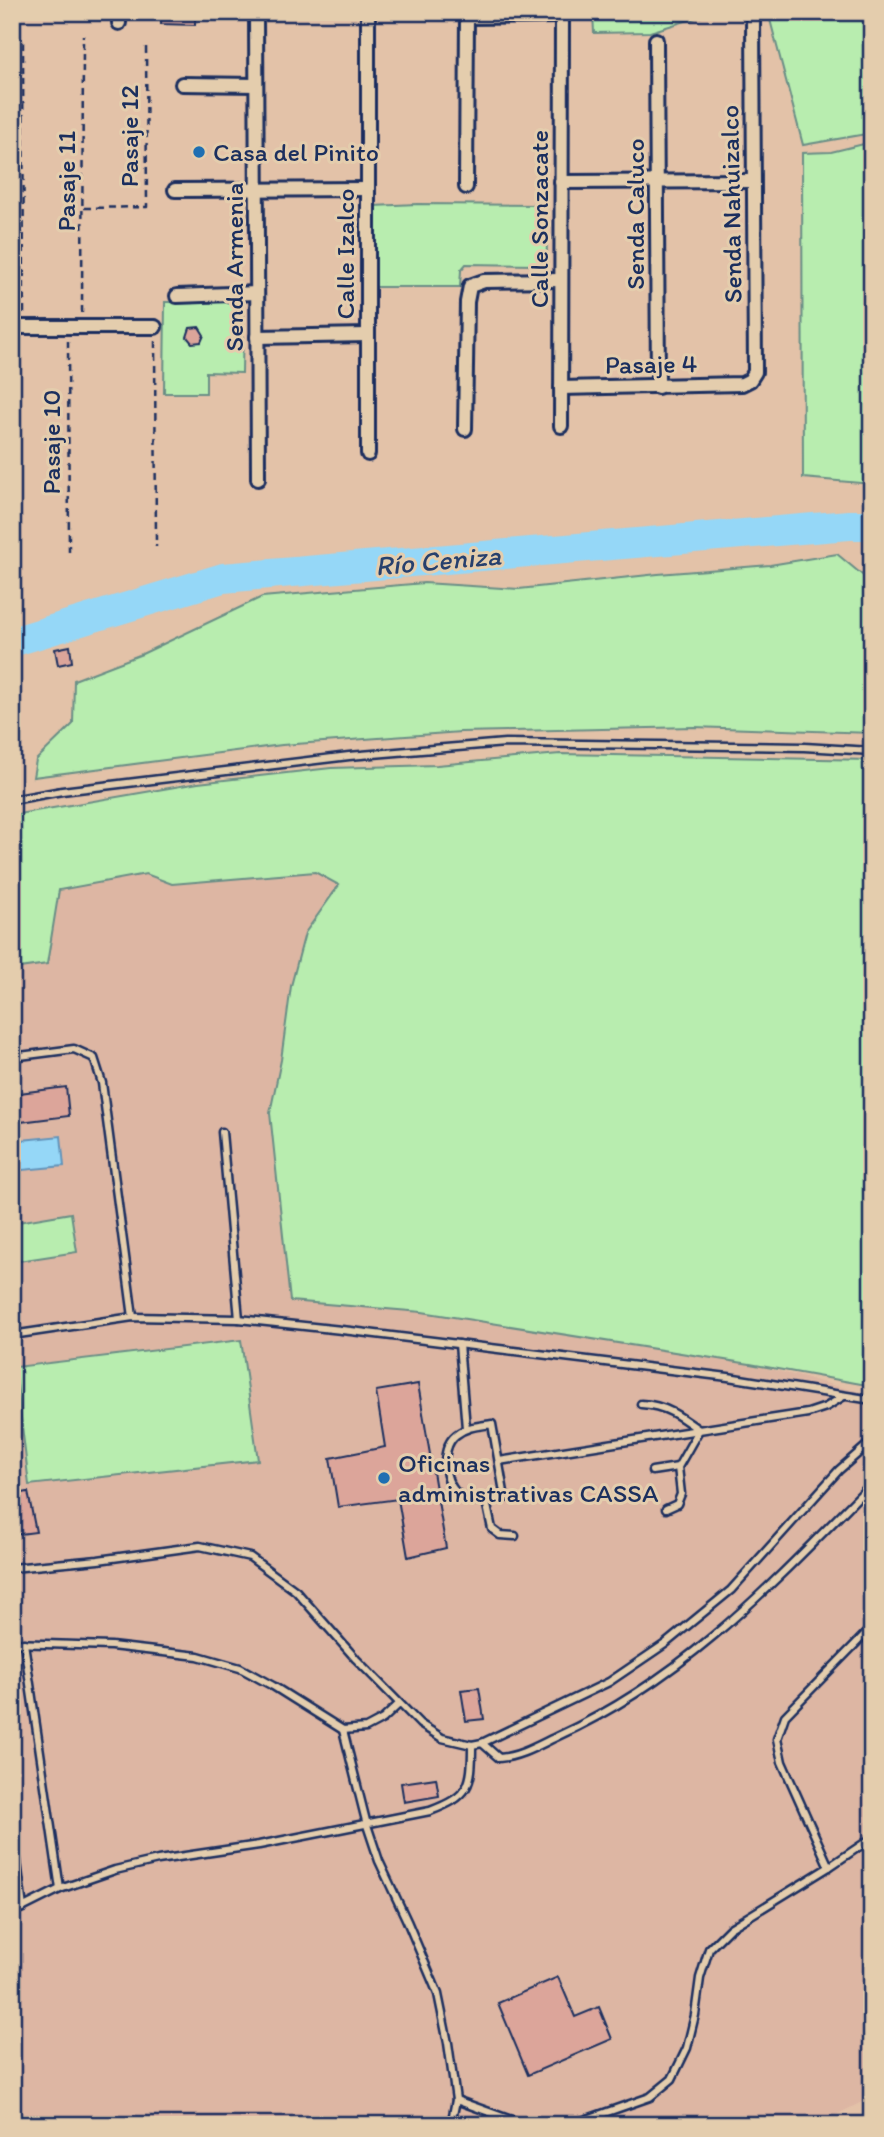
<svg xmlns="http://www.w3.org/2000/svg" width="884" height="2137" font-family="Itim,sans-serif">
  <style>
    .built { fill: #ddb6a3 }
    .green { fill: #b8edaf; stroke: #6a8e86; stroke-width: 2 }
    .water { fill: #95d7f7; stroke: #6494ba; stroke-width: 2 }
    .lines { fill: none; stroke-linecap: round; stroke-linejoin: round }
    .river { stroke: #95d7f7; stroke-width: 30 }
    .building { fill: #dca59a; stroke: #1b2f5e; stroke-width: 2 }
    .service-casing { stroke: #1b2f5e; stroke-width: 11 }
    .minor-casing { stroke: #1b2f5e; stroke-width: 18 }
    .path { stroke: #1b2f5e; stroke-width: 2.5; stroke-dasharray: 7 5; stroke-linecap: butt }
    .service { stroke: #e4cdad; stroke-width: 6 }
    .minor { stroke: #e4cdad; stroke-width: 12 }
    .poi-dot { fill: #1f6fb2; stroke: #e4cdad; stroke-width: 2.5 }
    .labels { text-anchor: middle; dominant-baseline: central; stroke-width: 6; stroke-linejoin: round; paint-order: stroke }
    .street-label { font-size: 26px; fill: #1b2f5e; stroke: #e4cdad }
    .poi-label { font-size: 26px; fill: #1b2f5e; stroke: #e4cdad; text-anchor: start }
    .water-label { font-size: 28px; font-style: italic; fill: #27406d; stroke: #e4cdad }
  </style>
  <rect width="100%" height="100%" fill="#e3c2a8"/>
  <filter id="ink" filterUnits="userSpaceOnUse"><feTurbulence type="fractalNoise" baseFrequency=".0143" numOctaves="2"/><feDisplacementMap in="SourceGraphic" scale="14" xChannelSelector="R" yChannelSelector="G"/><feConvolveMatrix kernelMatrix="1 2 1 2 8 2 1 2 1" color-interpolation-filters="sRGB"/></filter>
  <g filter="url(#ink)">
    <!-- built -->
    <path class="built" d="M316,872L339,885L305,933L291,986L281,1060L270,1113L290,1301L422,1312L750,1364L872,1395V2097L816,2125H12V969L47,963L59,890L147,874L172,884Z"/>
    <!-- green -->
    <g class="green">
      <path d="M593,12H715L650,32L594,33Z"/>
      <path d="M768,12H872V133L803,145Z"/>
      <path d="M872,142V484L803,478L802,153L831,152Z"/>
      <path d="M417,204L546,205L547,258L537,265L466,264L461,270L460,287H373V206Z"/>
      <path d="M165,302H231L239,304L242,310L243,317L242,373L206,372V393H164Z"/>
      <path d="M837,554L872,583V733L694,727L461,732L282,745L33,777L36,760L73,724L74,680L142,654L262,597L424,583L519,589L658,574L770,565Z"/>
      <path d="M560,754L872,760V1384H861L750,1364L422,1312L290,1301L270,1113L281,1060L291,986L305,933L339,885L315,872L172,884L146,874L59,890L47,964L12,969V815L198,783L331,768L437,765Z"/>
      <path d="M71,1213L77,1252L12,1262V1223Z"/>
      <path d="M241,1340L258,1460L29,1485L15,1367Z"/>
    </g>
    <!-- water -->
    <path class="water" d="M61,1136L64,1166L12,1171V1141Z"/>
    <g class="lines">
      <!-- river -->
      <path class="river" d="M12,642L223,578L849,525H872"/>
    </g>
    <!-- building -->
    <g class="building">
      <path d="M162,12H195V25L161,24Z"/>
      <path d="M199,327L204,335L201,342L192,343L187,337L190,328Z"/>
      <path d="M70,646L72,662L58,665L55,649Z"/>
      <path d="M66,1087L69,1116L12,1123V1094Z"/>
      <path d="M418,1384L446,1548L408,1557L398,1499L338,1507L330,1458L385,1447L376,1391Z"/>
      <path d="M28,1492L36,1532L12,1535V1495Z"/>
      <path d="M479,1688L484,1719L466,1721L461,1690Z"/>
      <path d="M436,1778L439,1796L404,1802L401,1783Z"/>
      <path d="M558,1977L575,2017L599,2007L612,2039L528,2075L498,2003Z"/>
    </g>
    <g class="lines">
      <defs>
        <g id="service">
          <path d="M12,800L62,791L349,756L505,743L804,747L872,751"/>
          <path d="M12,1057L74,1049L94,1058L102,1083L133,1317"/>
          <path d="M222,1132L239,1319"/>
          <path d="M12,1335L133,1317L239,1319L351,1331L728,1377L872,1400"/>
          <path d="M459,1344L466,1428"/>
          <path d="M641,1404C665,1405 680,1416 699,1430L678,1467L652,1471"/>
          <path d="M492,1424L505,1498C493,1500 479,1503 467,1499C443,1492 438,1449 456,1435C467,1426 479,1426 492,1424Z"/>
          <path d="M499,1461L808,1413L826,1407L844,1396"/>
          <path d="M486,1501L492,1529L500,1535L515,1536"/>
          <path d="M666,1509L677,1504L681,1494L678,1467"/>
          <path d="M12,1568L98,1560L200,1546L250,1557L296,1591L356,1659L420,1724L442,1738L472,1745L482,1743L609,1682L665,1644L731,1590L839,1470L872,1441"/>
          <path d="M12,1643L111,1646L198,1656L240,1668L273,1686L343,1730L366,1728L383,1719L399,1704"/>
          <path d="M24,1643L60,1889"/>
          <path d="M343,1730L367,1825L379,1861L407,1921L438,1994L448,2043L456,2100L451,2125"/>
          <path d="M482,1743L499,1758C519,1757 539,1745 558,1736C686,1678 775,1581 872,1483"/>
          <path d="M12,1822L23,1908"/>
          <path d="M829,1867L782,1762L777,1739L785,1716L872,1627"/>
          <path d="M12,1913L60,1889L115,1870L158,1860L259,1845L430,1811C470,1796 472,1786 472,1745"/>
          <path d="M456,2100L514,2121L537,2125"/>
          <path d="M565,2125L573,2124L650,2097L672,2079L687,2048L695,2015L700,1978L709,1949L730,1928L829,1867L872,1838"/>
        </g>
        <g id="minor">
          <path d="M256,12L258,479"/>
          <path d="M368,12V454"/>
          <path d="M467,17L562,16"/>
          <path d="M119,23V12"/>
          <path d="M656,40L658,387"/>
          <path d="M182,84L256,85"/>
          <path d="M561,182L753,181"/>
          <path d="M466,187L467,12"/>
          <path d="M175,190L368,189"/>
          <path d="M177,296L257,293"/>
          <path d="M12,327H155"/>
          <path d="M257,337L368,335"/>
          <path d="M561,388L742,384L750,380L755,372L753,18"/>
          <path d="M561,426L562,12"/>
          <path d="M465,429L467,302L470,286L484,281L561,280"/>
        </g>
      </defs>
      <!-- service casing -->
      <use href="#service" class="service-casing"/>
      <!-- minor casing -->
      <use href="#minor" class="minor-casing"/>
      <!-- path -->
      <g class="path">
        <path d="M23,42L24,313"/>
        <path d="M84,208L147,207L146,43"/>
        <path d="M82,313L83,35"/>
        <path d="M68,341L69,556"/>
        <path d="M155,341L156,547"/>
      </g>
      <!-- service -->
      <use href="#service" class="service"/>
      <!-- minor -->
      <use href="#minor" class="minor"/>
    </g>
  </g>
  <!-- markers -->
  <g class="poi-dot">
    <circle cx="199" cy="152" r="7"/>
    <circle cx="384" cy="1478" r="7"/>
  </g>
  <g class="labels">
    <!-- street labels -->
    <g class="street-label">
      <text transform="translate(129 136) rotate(-90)">Pasaje 12</text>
      <text transform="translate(66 181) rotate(-90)">Pasaje 11</text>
      <text transform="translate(731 204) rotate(-91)">Senda Nahuizalco</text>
      <text transform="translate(635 214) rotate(-90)">Senda Caluco</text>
      <text transform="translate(539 219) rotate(-90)">Calle Sonzacate</text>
      <text transform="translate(345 254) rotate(-90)">Calle Izalco</text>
      <text transform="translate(234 267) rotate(-90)">Senda Armenia</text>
      <text transform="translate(651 364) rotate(-1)">Pasaje 4</text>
      <text transform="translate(51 442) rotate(-90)">Pasaje 10</text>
    </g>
    <!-- poi labels -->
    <g class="poi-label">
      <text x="213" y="152">Casa del Pinito</text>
      <text x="398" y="1463">Oficinas<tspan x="398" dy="30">administrativas CASSA</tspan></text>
    </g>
    <!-- water labels -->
    <g class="water-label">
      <text transform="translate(438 560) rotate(-5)">Río Ceniza</text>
    </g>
  </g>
  <!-- margin -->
  <rect width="884" height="2137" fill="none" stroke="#e4cdad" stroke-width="42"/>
  <rect x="21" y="21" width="842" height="2095" fill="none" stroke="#1b2f5e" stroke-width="2.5" filter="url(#ink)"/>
</svg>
